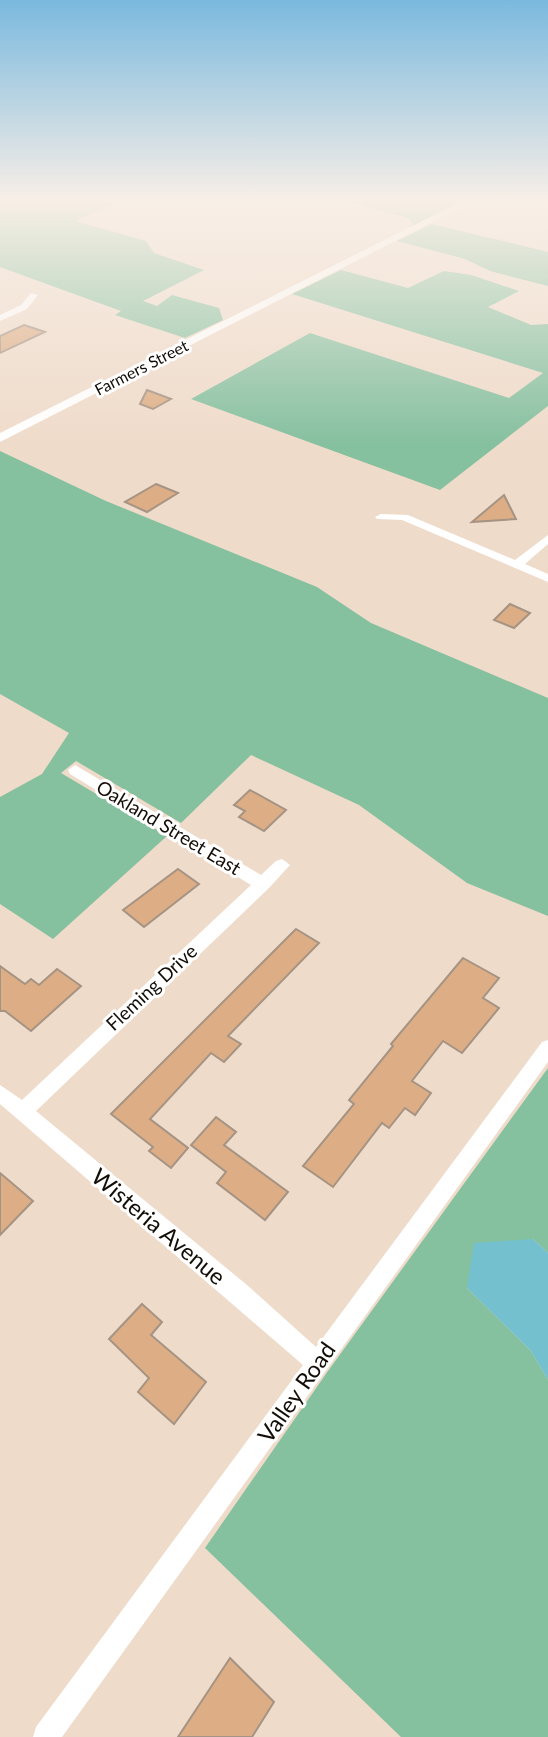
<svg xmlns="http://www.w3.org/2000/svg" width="548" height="1737" font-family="Lato,sans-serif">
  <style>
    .forest { fill: #85c09f }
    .water { fill: #75c0ce }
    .building { fill: #ddae85; stroke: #a59383; stroke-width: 2 }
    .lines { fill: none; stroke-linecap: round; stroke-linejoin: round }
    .minor { fill: #fff; fill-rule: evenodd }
    .tertiary { fill: #fff; fill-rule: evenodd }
    .labels { text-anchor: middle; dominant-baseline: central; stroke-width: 6; stroke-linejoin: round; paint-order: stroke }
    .far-street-label { font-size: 16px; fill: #130d07; stroke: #fff }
    .street-label { font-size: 19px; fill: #130d07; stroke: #fff }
    .near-street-label { font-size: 23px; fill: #130d07; stroke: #fff }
  </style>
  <rect width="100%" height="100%" fill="#efdbca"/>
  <!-- forest -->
  <g class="forest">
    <path d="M123,201L75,221L146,241L154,253L204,270L143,301L157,306L172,295L219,308L223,320L185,338L115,315L121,311L0,267V201Z"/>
    <path d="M345,201H464L414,227L410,219L404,217Z"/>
    <path d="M432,224L548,252V286L490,271L465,259L397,241Z"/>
    <path d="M341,270L408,288L444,271L471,275L519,291L488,307L531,325L548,324V406L440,490L191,399L310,333L509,398L543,373L292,294Z"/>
    <path d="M0,451L106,501L317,587L371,623L548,698V916L467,883L359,805L251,755L181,823L76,761L61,773L167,836L53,939L0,904V797L42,774L69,733L0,694Z"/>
    <path d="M548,1068V1253L533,1239L467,1288L531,1351L548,1380V1737H401L205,1548L328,1371Z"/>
  </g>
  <!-- water -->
  <path class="water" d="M533,1239L548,1253V1380L531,1351L467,1288L474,1243Z"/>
  <!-- building -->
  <g class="building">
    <path d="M24,325L45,332L0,353V336Z"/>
    <path d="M147,390L171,399L153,409L140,404Z"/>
    <path d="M156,484L178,493L147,512L125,502Z"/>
    <path d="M504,495L516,519L472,522Z"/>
    <path d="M510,604L530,613L514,628L494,620Z"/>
    <path d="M250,790L286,810L264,831L239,817L245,811L234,805Z"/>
    <path d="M178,869L199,884L144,927L123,910Z"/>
    <path d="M296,929L319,943L228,1036L241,1044L224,1062L211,1053L150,1119L188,1148L171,1168L149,1151L153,1147L111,1114Z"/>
    <path d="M463,958L499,978L483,998L499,1008L462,1053L443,1041L412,1081L431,1093L415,1115L405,1108L389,1128L382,1123L333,1187L303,1166L354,1104L349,1100L393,1046L391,1044Z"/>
    <path d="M0,966L25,984L31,979L39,985L57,969L81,986L31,1031L5,1011H0Z"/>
    <path d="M216,1117L236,1132L224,1145L288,1192L265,1220L217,1183L226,1172L191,1145Z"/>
    <path d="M0,1173L33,1201L0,1235Z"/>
    <path d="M142,1304L162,1322L151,1335L206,1382L174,1424L138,1392L149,1378L109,1339Z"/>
    <path d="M230,1658L274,1702L252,1737H178Z"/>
  </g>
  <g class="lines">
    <!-- minor -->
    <g class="minor">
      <path d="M31,293L38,295L27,309L0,321V315L21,305Z"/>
      <path d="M381,514L408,515L515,560L548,535V544L525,564L548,574V582L402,520L377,519L375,517Z"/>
      <path d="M75,765L261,875L276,861L282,859L290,865L269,888L36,1111L247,1285L316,1347L542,1042L548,1040V1062L62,1737H33L36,1727L303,1365L0,1104V1085L22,1100L251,885L70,774L68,770Z"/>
    </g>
    <!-- tertiary -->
    <path class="tertiary" d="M462,201H474L0,442V433Z"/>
  </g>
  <!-- sky -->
  <linearGradient id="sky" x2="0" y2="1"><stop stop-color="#7ab9de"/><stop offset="0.45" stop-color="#f8efe7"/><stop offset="1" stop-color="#f8efe7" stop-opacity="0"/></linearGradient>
  <rect width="548" height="445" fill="url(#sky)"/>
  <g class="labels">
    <!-- far-street labels -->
    <g class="far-street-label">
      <text transform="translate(141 367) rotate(-27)">Farmers Street</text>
    </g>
    <!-- street labels -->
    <g class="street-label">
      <text transform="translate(169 827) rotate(31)">Oakland Street East</text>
      <text transform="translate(151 987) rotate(-43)">Fleming Drive</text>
    </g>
    <!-- near-street labels -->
    <g class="near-street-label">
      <text transform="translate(159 1226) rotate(40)">Wisteria Avenue</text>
      <text transform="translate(296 1392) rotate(-55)">Valley Road</text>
    </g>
  </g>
</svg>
